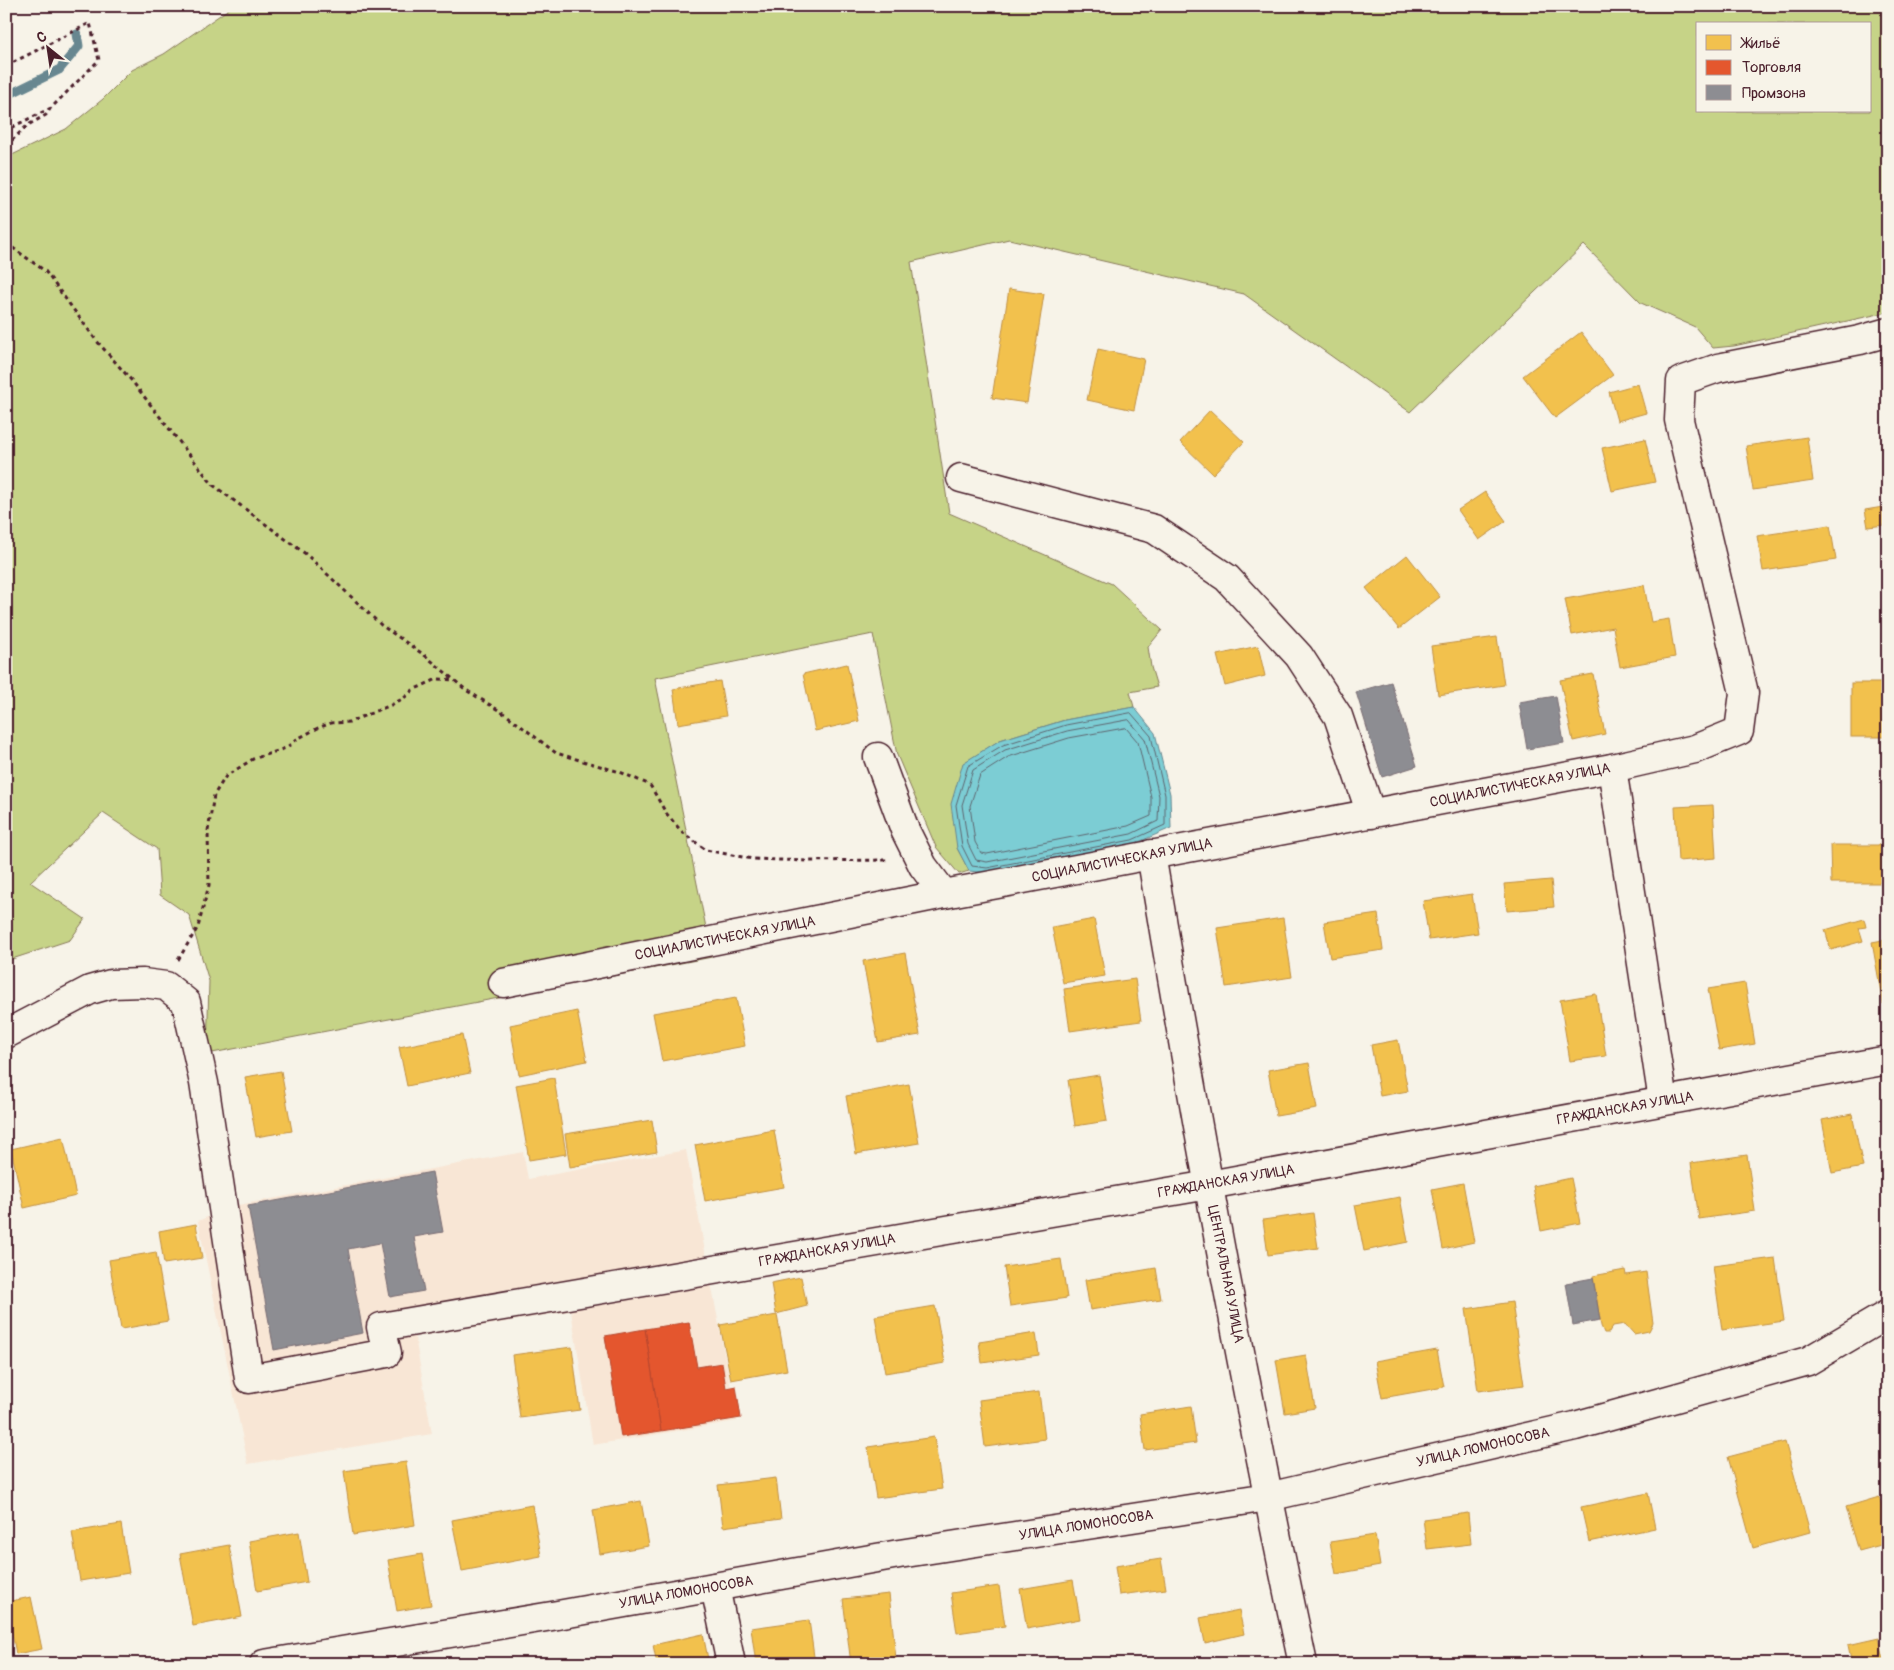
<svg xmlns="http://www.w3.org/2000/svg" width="1894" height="1670" font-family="Pangolin,sans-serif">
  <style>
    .built { fill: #f8e6d5 }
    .green { fill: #c6d387; stroke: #887959; fill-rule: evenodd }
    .water { fill: #7ccdd4; stroke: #688790 }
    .homes { fill: #f2c14e; stroke: #c09044 }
    .shops { fill: #e4572e; stroke: #b6462d }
    .industry { fill: #8d8d92; stroke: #796c73 }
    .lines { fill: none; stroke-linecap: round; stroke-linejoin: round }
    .shore { stroke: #5e656f; stroke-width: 1 }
    .stream { stroke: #688790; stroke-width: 9 }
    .minor-casing { stroke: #4a1f2b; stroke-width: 31 }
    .path { stroke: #4a1f2b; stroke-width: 3; stroke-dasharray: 4 4; stroke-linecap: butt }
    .minor { stroke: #f7f3e8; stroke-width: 28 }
    .labels { text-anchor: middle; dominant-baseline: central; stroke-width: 5; stroke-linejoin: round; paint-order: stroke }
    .street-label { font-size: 14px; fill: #4a1f2b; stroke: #f7f3e8 }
  </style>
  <rect width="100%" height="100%" fill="#f7f3e8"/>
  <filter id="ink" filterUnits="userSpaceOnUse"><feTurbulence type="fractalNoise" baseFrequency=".02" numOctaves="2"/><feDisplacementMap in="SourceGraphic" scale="10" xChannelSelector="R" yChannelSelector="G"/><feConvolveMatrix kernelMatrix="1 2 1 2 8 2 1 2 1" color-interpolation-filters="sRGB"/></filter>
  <g filter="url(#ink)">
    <!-- built -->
    <path class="built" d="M686,1150L737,1421L593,1445L571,1311L415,1337L432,1434L248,1464L198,1221L233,1206L523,1152L528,1179Z"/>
    <!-- green -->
    <path class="green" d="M233,6H1888V312L1734,346L1713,348L1695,327L1641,303L1584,245L1410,412L1244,294L1009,239L911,262L949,513L1112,584L1162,630L1148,647L1151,667L1157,687L1130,692L1134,707L1065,720L1000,740L964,763L957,848L969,871L959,874L936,847L897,755L873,634L655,678L712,957L207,1054L209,981L189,915L160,895L157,849L103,813L30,882L85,919L70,940L6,961V158L66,129L103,99L132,70L164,54ZM1698,24H1870V111H1698Z"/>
    <!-- water -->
    <path class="water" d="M1134,707L1155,733L1170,794L1171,828L1134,844L987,873L969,871L957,848L951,804L963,763L1000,740L1065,720Z"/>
    <!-- homes -->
    <g class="homes">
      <path d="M1009,289L1044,294L1027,403L992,398Z"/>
      <path d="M1581,332L1613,375L1555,418L1523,376Z"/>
      <path d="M1098,349L1144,359L1134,410L1087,400Z"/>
      <path d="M1638,384L1646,413L1617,421L1609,392Z"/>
      <path d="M1210,410L1244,442L1213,474L1180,442Z"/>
      <path d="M1807,437L1813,481L1753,490L1746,446Z"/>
      <path d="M1645,439L1655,482L1612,491L1602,448Z"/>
      <path d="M1485,492L1506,521L1479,540L1458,510Z"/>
      <path d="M1883,507L1885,525L1868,527L1865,510Z"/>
      <path d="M1830,525L1836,560L1763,571L1757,536Z"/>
      <path d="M1407,555L1440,597L1399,629L1366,588Z"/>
      <path d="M1644,585L1651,622L1669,619L1675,657L1620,667L1613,627L1572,635L1565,599Z"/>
      <path d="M1497,637L1504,685L1438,695L1431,646Z"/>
      <path d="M1258,646L1265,676L1225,686L1217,655Z"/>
      <path d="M847,664L859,721L815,731L803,674Z"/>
      <path d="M1593,674L1605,734L1573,741L1560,680Z"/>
      <path d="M720,681L726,716L678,724L673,689Z"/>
      <rect x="1851" y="683" width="37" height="54"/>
      <path d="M1713,805L1716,858L1678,861L1675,807Z"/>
      <path d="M1830,845H1888V883H1831Z"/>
      <path d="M1551,880L1554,907L1507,911L1504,884Z"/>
      <path d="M1472,894L1478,933L1429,940L1423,901Z"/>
      <path d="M1378,914L1383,950L1330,958L1324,922Z"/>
      <path d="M1283,918L1292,977L1226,987L1217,928Z"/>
      <path d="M1094,919L1105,976L1063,983L1052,927Z"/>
      <path d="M1864,919L1866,927L1859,928L1863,941L1831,950L1825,930Z"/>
      <path d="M1888,939V1003L1883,1004L1872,942Z"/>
      <path d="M905,953L920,1035L878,1042L863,961Z"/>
      <path d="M1135,979L1141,1021L1070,1031L1064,989Z"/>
      <path d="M1745,983L1755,1044L1719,1050L1708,989Z"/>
      <path d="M1596,994L1606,1056L1570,1061L1560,1000Z"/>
      <path d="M736,998L745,1046L662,1061L653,1013Z"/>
      <path d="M577,1011L587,1061L519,1075L510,1025Z"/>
      <path d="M462,1035L470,1073L407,1086L399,1047Z"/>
      <path d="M1398,1040L1408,1091L1380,1096L1371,1045Z"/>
      <path d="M1309,1063L1317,1109L1276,1116L1268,1070Z"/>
      <path d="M281,1071L292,1131L256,1137L245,1077Z"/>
      <path d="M1099,1075L1107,1121L1075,1126L1068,1080Z"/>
      <path d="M554,1078L566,1154L529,1160L516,1085Z"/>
      <path d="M909,1084L919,1143L856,1154L846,1096Z"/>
      <path d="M1852,1114L1863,1167L1832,1173L1822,1120Z"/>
      <path d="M652,1120L657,1152L570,1167L565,1134Z"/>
      <path d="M774,1130L784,1187L705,1201L695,1145Z"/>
      <path d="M63,1137L76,1196L24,1208L11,1149Z"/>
      <path d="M1747,1155L1755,1211L1699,1219L1691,1163Z"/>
      <path d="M1571,1178L1580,1223L1541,1231L1533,1186Z"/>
      <path d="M1463,1183L1474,1242L1443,1249L1432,1189Z"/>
      <path d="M1400,1197L1408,1242L1364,1251L1355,1205Z"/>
      <path d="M1313,1213L1318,1248L1268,1255L1263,1220Z"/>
      <path d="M196,1224L202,1258L164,1264L159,1231Z"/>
      <path d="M156,1252L168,1321L121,1329L109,1260Z"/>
      <path d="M1775,1258L1784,1321L1722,1330L1713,1266Z"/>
      <path d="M1061,1259L1067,1298L1010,1306L1004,1267Z"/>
      <path d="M1156,1268L1161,1299L1090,1310L1085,1280Z"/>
      <path d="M1625,1270L1626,1275L1646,1272L1653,1323L1649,1331L1634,1334L1625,1324L1613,1326L1609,1333H1604L1601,1326L1593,1276Z"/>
      <path d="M801,1277L807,1306L776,1314L771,1283Z"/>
      <path d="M1512,1302L1524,1385L1478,1391L1466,1309Z"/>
      <path d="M935,1306L945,1363L885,1373L875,1316Z"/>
      <path d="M777,1315L787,1370L731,1380L720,1325Z"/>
      <path d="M1036,1333L1039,1355L982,1363L979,1342Z"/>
      <path d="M572,1347L580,1410L520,1418L512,1355Z"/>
      <path d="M1437,1350L1444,1387L1382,1398L1375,1361Z"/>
      <path d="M1306,1355L1315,1408L1285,1413L1276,1360Z"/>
      <path d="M1039,1392L1045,1439L985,1447L979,1400Z"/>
      <path d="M1191,1406L1196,1443L1145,1450L1140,1414Z"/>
      <path d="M934,1437L942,1489L876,1498L868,1447Z"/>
      <path d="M1785,1442L1810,1532L1753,1548L1728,1457Z"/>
      <path d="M406,1462L415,1525L353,1535L344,1471Z"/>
      <path d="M776,1478L781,1519L723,1527L718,1485Z"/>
      <path d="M1648,1493L1655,1528L1589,1542L1581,1507Z"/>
      <path d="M1879,1497L1888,1526V1543L1859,1551L1846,1507Z"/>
      <path d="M641,1501L649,1546L600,1554L593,1510Z"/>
      <path d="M532,1505L541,1556L462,1571L452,1520Z"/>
      <path d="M1468,1513L1471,1544L1427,1549L1423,1519Z"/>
      <path d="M121,1524L129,1573L80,1581L72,1532Z"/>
      <path d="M299,1532L307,1582L257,1591L249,1541Z"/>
      <path d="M1375,1535L1380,1566L1336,1574L1330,1542Z"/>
      <path d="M229,1545L242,1617L193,1626L180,1554Z"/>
      <path d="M422,1554L431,1605L397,1611L388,1560Z"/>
      <path d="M1161,1559L1166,1589L1119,1595L1115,1566Z"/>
      <path d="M1073,1580L1080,1619L1027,1629L1020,1589Z"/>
      <path d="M999,1586L1005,1626L957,1633L951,1593Z"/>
      <path d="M889,1594L896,1659L851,1664L843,1599Z"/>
      <path d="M31,1597L42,1649L16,1654L6,1602Z"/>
      <path d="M1239,1610L1244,1634L1205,1643L1200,1618Z"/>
      <path d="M809,1620L815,1664H756L751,1628Z"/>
      <path d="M703,1634L709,1664H657L653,1645Z"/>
      <path d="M1879,1638L1885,1664H1852L1848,1645Z"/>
      <path d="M589,1660L590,1664H572Z"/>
    </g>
    <!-- shops -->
    <g class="shops">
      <path d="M689,1322L697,1367L722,1363L726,1388L736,1386L741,1418L661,1431L645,1329Z"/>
      <path d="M645,1329L661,1431L621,1437L605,1336Z"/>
    </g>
    <!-- industry -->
    <g class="industry">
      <path d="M1391,682L1417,766L1382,777L1356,692Z"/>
      <path d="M1556,696L1564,743L1527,749L1519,702Z"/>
      <path d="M432,1172L443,1232L414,1237L424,1291L390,1297L380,1243L348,1249L363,1333L274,1350L248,1206Z"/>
      <path d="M1593,1278L1600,1320L1573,1325L1566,1283Z"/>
    </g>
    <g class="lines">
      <!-- shore -->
      <g class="shore">
        <path d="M1131,713L1151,736L1165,795V825L1132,840L987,868L972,866L962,846L956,805L968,766L1003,745L1066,725Z"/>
        <path d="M1129,720L1145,739L1159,796L1158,821L1131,834L987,862L976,860L968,844L962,805L973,770L1005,750L1067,731Z"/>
        <path d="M1126,728L1138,742L1151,797V816L1128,826L987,854L981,853L975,842L970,806L980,775L1008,757L1069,738Z"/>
      </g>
      <!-- stream -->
      <path class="stream" d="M6,96L59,70L79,46L77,34"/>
      <defs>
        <g id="minor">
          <path d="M961,478L1154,529L1227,578L1299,656L1338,716L1371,814"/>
          <path d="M878,757L905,830L923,866L944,894"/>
          <path d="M1612,768L1663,1101"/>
          <path d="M1151,854C1196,1125 1246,1395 1303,1664"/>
          <path d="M503,983L944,894L1612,768L1695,749L1739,731L1744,693L1679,420L1681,381L1718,368L1860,340L1888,332"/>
          <path d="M6,1034L90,990L111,984L143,983L166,986L186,1002L204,1083L249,1379L387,1353L381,1327L1209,1185L1888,1060"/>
          <path d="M715,1587L731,1664"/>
          <path d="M264,1664L552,1616L899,1554L1268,1497L1575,1426L1808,1361L1888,1314"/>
        </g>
      </defs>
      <!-- minor casing -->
      <use href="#minor" class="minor-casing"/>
      <!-- path -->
      <g class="path">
        <path d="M6,66L90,23L99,60L51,108L6,130"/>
        <path d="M6,146L28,125L46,115L50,109"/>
        <path d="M6,243L45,271L96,340L132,381L213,485L307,555L381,625L427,657L466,690L508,716L556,753L620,772L650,785L666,813L682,832L706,850L753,859L808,861L887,860"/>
        <path d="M178,960L198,927L209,885L208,831L214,795L226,776L253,759L286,748L297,739L318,728L331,723L349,722L391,705L404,698L413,690L437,679L453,680"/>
      </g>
      <!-- minor -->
      <use href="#minor" class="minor"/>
    </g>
  </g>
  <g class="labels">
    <!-- street labels -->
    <g class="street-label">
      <text transform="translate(1520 785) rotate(-11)">СОЦИАЛИСТИЧЕСКАЯ УЛИЦА</text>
      <text transform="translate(1122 860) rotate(-11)">СОЦИАЛИСТИЧЕСКАЯ УЛИЦА</text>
      <text transform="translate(725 938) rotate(-11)">СОЦИАЛИСТИЧЕСКАЯ УЛИЦА</text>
      <text transform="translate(1625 1108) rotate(-10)">ГРАЖДАНСКАЯ УЛИЦА</text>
      <text transform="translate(1226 1181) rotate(-10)">ГРАЖДАНСКАЯ УЛИЦА</text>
      <text transform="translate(827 1250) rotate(-10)">ГРАЖДАНСКАЯ УЛИЦА</text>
      <text transform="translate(1226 1274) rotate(79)">ЦЕНТРАЛЬНАЯ УЛИЦА</text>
      <text transform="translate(1483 1447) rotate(-13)">УЛИЦА ЛОМОНОСОВА</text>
      <text transform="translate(1086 1525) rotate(-9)">УЛИЦА ЛОМОНОСОВА</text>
      <text transform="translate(686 1592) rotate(-10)">УЛИЦА ЛОМОНОСОВА</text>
    </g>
  </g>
  <!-- margin -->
  <rect width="1894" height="1670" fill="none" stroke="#f7f3e8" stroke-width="25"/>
  <rect x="12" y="12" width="1869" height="1645" fill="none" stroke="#4a1f2b" stroke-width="2" filter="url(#ink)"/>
  <!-- legend -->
  <rect x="1696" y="22" width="175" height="90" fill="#f7f3e8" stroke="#b29e9c"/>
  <rect x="1706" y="35" width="25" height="15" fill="#f2c14e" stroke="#b29e9c"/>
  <text x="1742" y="48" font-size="15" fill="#4a1f2b">Жильё</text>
  <rect x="1706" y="60" width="25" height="15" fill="#e4572e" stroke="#b29e9c"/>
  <text x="1742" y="72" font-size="15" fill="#4a1f2b">Торговля</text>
  <rect x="1706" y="85" width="25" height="15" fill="#8d8d92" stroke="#b29e9c"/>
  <text x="1742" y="98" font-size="15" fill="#4a1f2b">Промзона</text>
  <!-- north arrow -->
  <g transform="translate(48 48) rotate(330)" stroke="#f7f3e8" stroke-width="4" paint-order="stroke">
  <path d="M0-4L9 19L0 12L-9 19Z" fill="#4a1f2b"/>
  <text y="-8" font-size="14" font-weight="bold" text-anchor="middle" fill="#4a1f2b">С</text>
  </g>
</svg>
